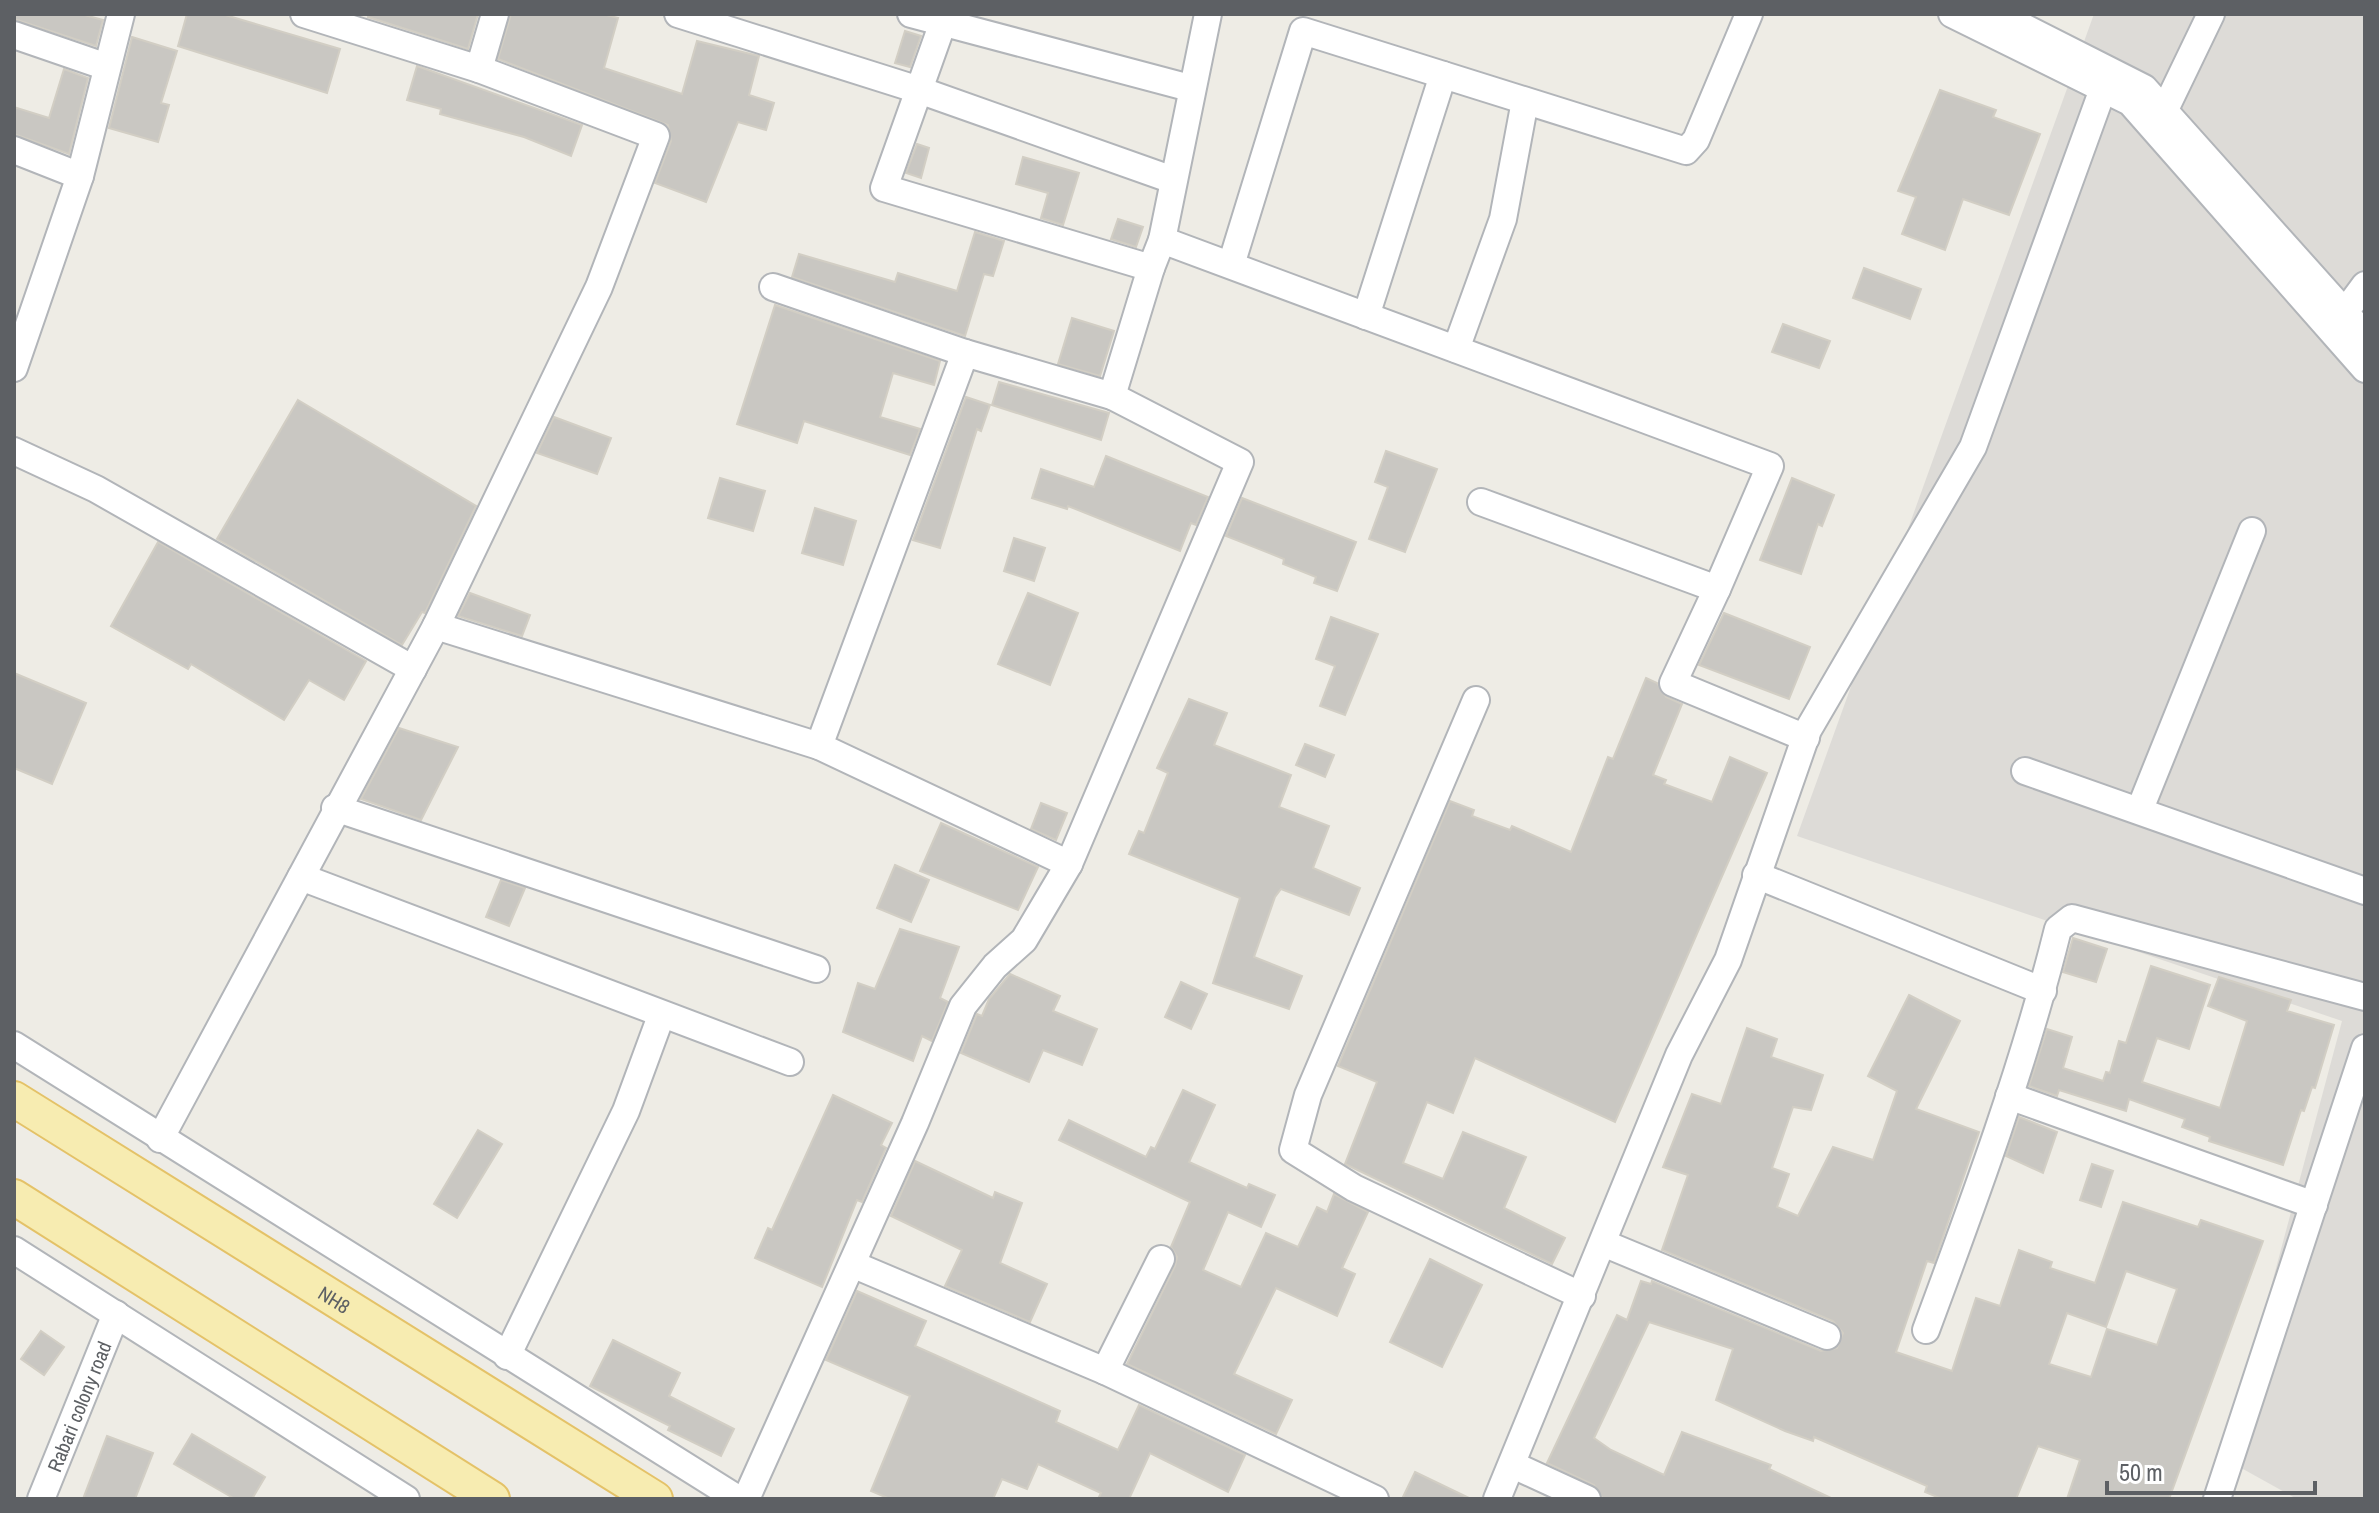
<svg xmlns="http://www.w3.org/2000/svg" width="2379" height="1513" font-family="'Archivo Narrow',sans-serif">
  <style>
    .industrial { fill: #dddbd7 }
    .building { fill: #c9c7c2; stroke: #d2cec4; stroke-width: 2; fill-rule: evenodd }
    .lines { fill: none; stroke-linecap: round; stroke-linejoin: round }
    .minor-casing { stroke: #b2b5b9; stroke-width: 30 }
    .major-casing { stroke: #e4c268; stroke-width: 38 }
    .minor { stroke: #fff; stroke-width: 26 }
    .major { stroke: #f7ecb1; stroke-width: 34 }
    .labels { text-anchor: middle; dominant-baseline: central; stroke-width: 8; stroke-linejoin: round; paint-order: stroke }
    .street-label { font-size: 20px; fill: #5d6064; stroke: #fff }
  </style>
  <rect width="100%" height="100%" fill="#eeece5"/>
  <!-- industrial -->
  <path class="industrial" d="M2094,14H2365V1499H2297L2225,1459L2342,1021L1797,836Z"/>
  <!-- building -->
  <g class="building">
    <path d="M14,14H81L103,20L96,46L14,19Z"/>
    <path d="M187,14H222L340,49L327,93L178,46Z"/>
    <path d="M369,14H478L468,49L368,17Z"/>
    <path d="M511,14H603L618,18L604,68L682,94L697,41L759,56L749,95L774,103L766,130L738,122L706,202L655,183L671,141L668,125L498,59Z"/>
    <path d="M905,31L921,36L910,67L895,63Z"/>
    <path d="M132,37L177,51L161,103L169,105L158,142L109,128Z"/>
    <path d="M417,66L582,125L571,156L524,137L440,114L441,109L407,100Z"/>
    <path d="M64,69L88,78L69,154L14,134V107L49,118Z"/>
    <path d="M1940,90L1996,110L1993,117L2040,134L2009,215L1963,199L1945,250L1902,234L1916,197L1898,191Z"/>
    <path d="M917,144L929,148L921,178L906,173Z"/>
    <path d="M1023,157L1079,173L1063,225L1041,218L1048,193L1016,184Z"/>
    <path d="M1118,219L1143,227L1136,247L1111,239Z"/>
    <path d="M975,232L1004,241L993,276L984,274L965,336L792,277L799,254L895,282L898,273L957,291Z"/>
    <path d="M1864,268L1921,289L1910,319L1853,298Z"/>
    <path d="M775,305L940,361L934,385L893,373L880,417L920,429L910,455L804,421L797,443L737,424Z"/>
    <path d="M1072,318L1114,331L1100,376L1058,364Z"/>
    <path d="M1783,324L1830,341L1819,368L1772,352Z"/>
    <path d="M999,382L1109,413L1101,440L992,405Z"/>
    <path d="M966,397L990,405L981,431L977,429L940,548L913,540Z"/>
    <path d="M298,400L476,506L425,613L422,612L402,645L217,539Z"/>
    <path d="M554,417L611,438L597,474L537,453Z"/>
    <path d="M1386,451L1437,469L1405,552L1369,539L1388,487L1375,482Z"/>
    <path d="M1106,456L1208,497L1196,525L1191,523L1180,551L1068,506L1067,509L1032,498L1041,469L1094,487Z"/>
    <path d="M720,478L765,491L753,531L708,518Z"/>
    <path d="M1792,478L1834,495L1822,526L1818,524L1801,574L1760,560Z"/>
    <path d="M1242,498L1356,542L1337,591L1314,583L1316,577L1283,564L1284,559L1226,536Z"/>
    <path d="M815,508L856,521L843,565L802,553Z"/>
    <path d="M1014,538L1045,548L1034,581L1004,571Z"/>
    <path d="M158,542L366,661L344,700L309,680L284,720L191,664L188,669L111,626Z"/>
    <path d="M470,593L530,615L522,636L458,616Z"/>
    <path d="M1028,593L1078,613L1050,685L998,664Z"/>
    <path d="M1724,613L1810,647L1789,699L1699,665Z"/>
    <path d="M1331,617L1378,634L1345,715L1320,706L1335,666L1316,659Z"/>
    <path d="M14,673L86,703L52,784L14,768Z"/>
    <path d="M1646,678L1657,683L1666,697L1682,704L1653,775L1666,780L1664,784L1712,802L1730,757L1767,773L1615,1122L1475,1058L1453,1113L1427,1102L1403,1163L1443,1179L1463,1132L1526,1157L1504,1208L1565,1238L1552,1264L1345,1164L1377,1082L1338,1066L1450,801L1474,810L1472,816L1510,830L1512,826L1571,852L1608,757L1613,759Z"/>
    <path d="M1189,699L1227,713L1214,745L1291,775L1279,807L1329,826L1313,868L1360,888L1349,915L1281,889L1275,897L1254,957L1302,976L1289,1009L1213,983L1240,898L1129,854L1139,831L1144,833L1168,773L1157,768Z"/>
    <path d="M399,728L458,747L421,820L361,799Z"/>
    <path d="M1305,744L1334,755L1325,777L1296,765Z"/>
    <path d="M1041,803L1067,813L1056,840L1031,829Z"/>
    <path d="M941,823L1038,867L1018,910L920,871Z"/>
    <path d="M895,865L929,880L911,922L877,908Z"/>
    <path d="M501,880L525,888L509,926L486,917Z"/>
    <path d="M900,929L959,947L940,998L948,1002L932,1041L922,1036L913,1061L843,1032L858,983L875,989Z"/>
    <path d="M2073,938L2107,949L2096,982L2063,972Z"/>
    <path d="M2151,966L2210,985L2189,1049L2157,1038L2142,1082L2220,1108L2247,1021L2208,1006L2219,977L2291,1000L2287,1011L2334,1025L2315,1088L2312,1087L2304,1111L2301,1110L2283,1165L2209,1141L2210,1137L2182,1127L2185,1119L2129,1099L2126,1111L2059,1090L2057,1096L2029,1086L2047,1029L2072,1037L2063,1068L2103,1081L2106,1072L2110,1073L2119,1041L2126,1043Z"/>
    <path d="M1010,974L1060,996L1053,1011L1097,1029L1082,1065L1043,1050L1029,1082L961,1053L977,1014L982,1016L989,999Z"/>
    <path d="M1181,982L1207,994L1191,1029L1165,1017Z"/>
    <path d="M1909,995L1960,1021L1916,1109L1979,1132L1934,1263L1927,1261L1896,1352L1952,1371L1976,1298L2000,1306L2019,1250L2052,1262L2050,1268L2095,1283L2123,1202L2198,1227L2201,1220L2263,1241L2169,1499H2067L2080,1460L2038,1446L2016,1499H1942L1925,1492L1927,1486L1814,1437L1813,1441L1785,1431L1716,1400L1733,1349L1649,1322L1594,1438L1611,1450L1664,1475L1682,1432L1771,1465L1769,1469L1833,1499H1603L1594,1485L1547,1463L1617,1315L1627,1320L1641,1281L1651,1284L1652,1281L1821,1351L1837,1348L1843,1333L1833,1321L1662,1250L1688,1175L1663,1167L1692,1094L1721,1104L1747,1028L1777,1039L1771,1057L1823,1075L1811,1110L1793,1107L1772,1168L1789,1174L1777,1207L1798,1216L1833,1147L1873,1160L1897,1091L1868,1076ZM2126,1271L2177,1289L2157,1345L2107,1329L2091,1377L2049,1364L2067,1313L2106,1327Z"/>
    <path d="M1183,1090L1215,1105L1189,1162L1247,1188L1249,1184L1275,1195L1261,1227L1228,1212L1203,1270L1241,1287L1266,1233L1298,1247L1317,1207L1327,1212L1334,1194L1368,1212L1342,1268L1355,1274L1337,1316L1276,1288L1234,1374L1292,1400L1276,1434L1127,1364L1175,1266L1177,1257L1171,1247L1190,1202L1059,1140L1069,1120L1146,1157L1151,1147L1155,1149Z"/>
    <path d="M833,1095L892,1123L881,1145L886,1148L862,1202L857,1200L822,1287L755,1258L768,1228L772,1230Z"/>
    <path d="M2019,1117L2057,1132L2043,1173L2006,1156Z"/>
    <path d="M478,1130L502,1144L457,1218L434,1204Z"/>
    <path d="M915,1161L993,1198L995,1192L1022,1203L1000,1263L1047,1284L1030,1322L945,1286L962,1250L891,1216Z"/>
    <path d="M2092,1164L2113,1171L2101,1207L2080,1200Z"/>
    <path d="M1430,1259L1482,1285L1442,1367L1390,1342Z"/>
    <path d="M857,1291L926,1321L915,1346L1060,1411L1056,1422L1118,1450L1139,1405L1245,1455L1228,1492L1150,1453L1129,1499H1098L1101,1493L1038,1464L1027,1489L1002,1479L993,1499H890L871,1491L910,1396L826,1360Z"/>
    <path d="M41,1331L64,1347L44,1375L21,1359Z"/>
    <path d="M613,1340L680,1373L669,1396L734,1429L721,1456L668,1430L670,1426L590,1386Z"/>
    <path d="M192,1434L265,1477L252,1499H235L174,1464Z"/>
    <path d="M107,1436L153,1453L135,1499H83Z"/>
    <path d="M1415,1472L1471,1499H1402Z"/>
  </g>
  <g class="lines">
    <defs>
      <g id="minor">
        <path d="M304,14L479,69L495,14"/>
        <path d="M678,14L919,90L1173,180"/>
        <path d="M911,14L1190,88"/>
        <path d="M946,14L884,188L1151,268L1162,240"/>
        <path d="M1208,14L1162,240L1770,466L1717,589L1481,502"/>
        <path d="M1952,14L2130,102L2365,369"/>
        <path d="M1998,14L2144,88L2365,335"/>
        <path d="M14,35L107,67"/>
        <path d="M2157,126L2211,14"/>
        <path d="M14,150L80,176"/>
        <path d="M1231,265L1303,31L1686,151L1696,140L1749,14"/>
        <path d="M773,287L965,353L1112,396L1151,268"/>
        <path d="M2345,312L2365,285"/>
        <path d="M1366,316L1443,75"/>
        <path d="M1456,349L1503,219L1525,101"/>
        <path d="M965,353L819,746L1069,864L1240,462L1112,396"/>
        <path d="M14,368L80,176L121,14"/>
        <path d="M14,451L96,489L413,669"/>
        <path d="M1717,589L1673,683L1806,738"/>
        <path d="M436,626L599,287L656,136L479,69"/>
        <path d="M1476,700L1308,1095L1293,1150L1354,1188L1582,1296"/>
        <path d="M2025,771L2365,891"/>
        <path d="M335,808L816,969"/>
        <path d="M2140,809L2252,531"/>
        <path d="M1756,875L2043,991"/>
        <path d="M301,877L790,1062"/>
        <path d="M14,1045L738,1499"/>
        <path d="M2009,1096L2314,1205"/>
        <path d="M160,1139L436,626L819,746"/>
        <path d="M1603,1243L1827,1336"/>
        <path d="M14,1250L406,1499"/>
        <path d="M852,1264L1105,1371L1375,1499"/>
        <path d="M1926,1330C1975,1198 2024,1066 2058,929L2072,918L2365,997"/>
        <path d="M507,1356L626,1111L661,1016"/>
        <path d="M1105,1371L1161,1259"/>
        <path d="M1513,1465L1587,1499"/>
        <path id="s1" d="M41,1499L116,1314"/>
        <path d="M746,1499L915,1123L963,1006L995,966L1024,940L1069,864"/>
        <path d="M1497,1499L1679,1055L1728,960L1808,730L1973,447L2103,89"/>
        <path d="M2217,1499L2365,1048"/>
      </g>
      <g id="major">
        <path id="s2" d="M14,1099L655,1499"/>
        <path d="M14,1197L492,1499"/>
      </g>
    </defs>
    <!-- minor casing -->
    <use href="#minor" class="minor-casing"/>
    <!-- major casing -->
    <use href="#major" class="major-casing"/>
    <!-- minor -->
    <use href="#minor" class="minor"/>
    <!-- major -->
    <use href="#major" class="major"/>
  </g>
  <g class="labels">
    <!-- street labels -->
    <g class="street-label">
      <text stroke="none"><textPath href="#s2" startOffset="378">NH8</textPath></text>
      <text stroke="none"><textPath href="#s1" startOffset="100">Rabari colony road</textPath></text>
    </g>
  </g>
  <!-- border -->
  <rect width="2379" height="1513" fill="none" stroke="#5d6064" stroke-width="32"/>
  <!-- scale -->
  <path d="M2107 1481v12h208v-12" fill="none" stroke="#5d6064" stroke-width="4"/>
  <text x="2119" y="1481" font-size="24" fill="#5d6064" stroke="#ffffff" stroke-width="6" paint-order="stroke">50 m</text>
</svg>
